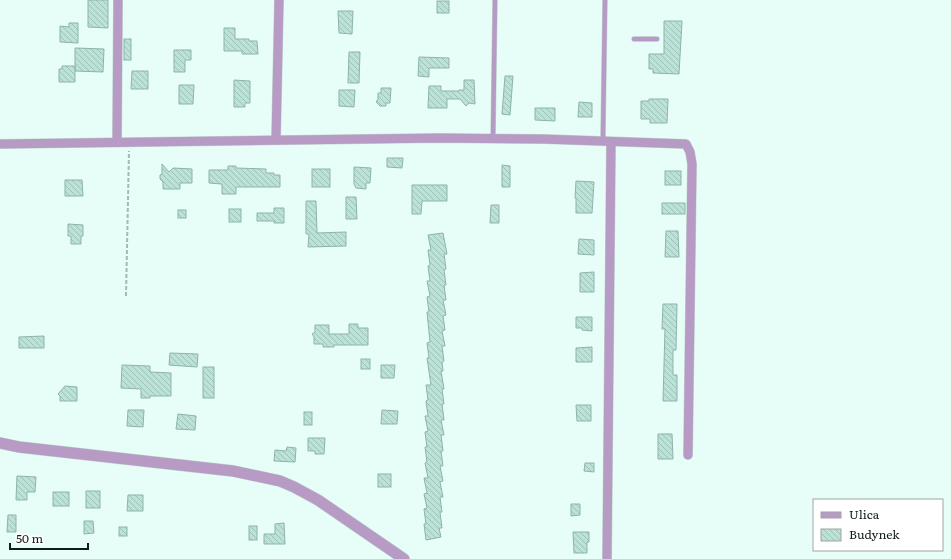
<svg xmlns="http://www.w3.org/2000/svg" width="951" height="559" font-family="Literata,serif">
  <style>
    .building { fill: url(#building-back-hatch); stroke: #8db4a9 }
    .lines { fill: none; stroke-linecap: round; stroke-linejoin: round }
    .service-casing { stroke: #c3dad3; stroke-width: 5.5 }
    .minor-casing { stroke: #c3dad3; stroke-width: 10 }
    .tertiary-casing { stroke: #c3dad3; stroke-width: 12 }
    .path { stroke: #a3b9b2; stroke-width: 2; stroke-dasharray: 4 2; stroke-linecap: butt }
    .service { stroke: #b89bc5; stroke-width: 4.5 }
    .minor { stroke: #b89bc5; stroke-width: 9 }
    .tertiary { stroke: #b89bc5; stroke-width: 11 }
  </style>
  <defs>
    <pattern id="building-back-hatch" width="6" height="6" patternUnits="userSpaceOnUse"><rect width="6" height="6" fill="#bae2d7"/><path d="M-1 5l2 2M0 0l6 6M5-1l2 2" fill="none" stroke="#9fc1b8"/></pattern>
  </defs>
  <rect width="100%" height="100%" fill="#e6fef7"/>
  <!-- building -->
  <g class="building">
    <path d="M88,0H108V28L88,27Z"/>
    <rect x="437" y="1" width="12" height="12"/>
    <path d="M338,11H353L352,34L339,33Z"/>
    <path d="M664,21H682L679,74L653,73V69H649V54H664Z"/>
    <path d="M69,23H78V43L60,42V26L69,27Z"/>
    <path d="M224,28H235V39H249V41H257L258,54H242V51H224Z"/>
    <rect x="124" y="39" width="7" height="21"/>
    <path d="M75,48L104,49L103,72L75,71Z"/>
    <path d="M174,50H191V60H185V72H174Z"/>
    <path d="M349,52H360L359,83H348Z"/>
    <path d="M419,57L449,58V68H429V77L418,76Z"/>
    <path d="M62,66H75V82H59V69H62Z"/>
    <path d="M132,71H148V89H131Z"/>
    <path d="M505,76H513L510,115L502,114Z"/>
    <path d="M234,80L250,81V103H245V107H234Z"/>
    <path d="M464,80H474L475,104L469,103L466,106L460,99H447V108H428L429,86H441V91H459V90H464Z"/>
    <path d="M179,85H194L193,104H179Z"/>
    <path d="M381,88H391L390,103H386V106H380L376,102L378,99V93H381Z"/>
    <path d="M339,90H355L354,107L339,106Z"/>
    <path d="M649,99H668L667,123H650V119H641V101H649Z"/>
    <path d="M579,102L592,103V117H578Z"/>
    <path d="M535,108H555V121L535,120Z"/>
    <path d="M387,158H403L402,168L387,167Z"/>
    <path d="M162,164L169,172L173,168L192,169V183H180V189H163V182L160,179V175L162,174Z"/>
    <path d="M502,165L510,166V187H502Z"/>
    <path d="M228,166H236V168L266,169V173H274V175H280V187H236V194H222V184L209,183V170H228Z"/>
    <path d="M354,167L371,168L370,183H366V189L356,188L354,184Z"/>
    <rect x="312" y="169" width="18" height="18"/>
    <rect x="665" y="171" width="16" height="14"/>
    <path d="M65,180H82L83,196H65Z"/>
    <path d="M576,181L594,182L592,213H576V198H575Z"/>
    <path d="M412,185H447V201H422L421,214H412Z"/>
    <path d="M346,197H356L357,219H346Z"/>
    <path d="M306,201H316L317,233L346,232V246L308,247L309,234H306Z"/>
    <rect x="662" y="203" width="23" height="11"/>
    <path d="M491,205H499V223H490Z"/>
    <path d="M274,208H284V223H274V221H257V213H274Z"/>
    <rect x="229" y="209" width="12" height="13"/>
    <rect x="178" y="210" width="8" height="8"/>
    <path d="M68,224L83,225V236H81V244H71V236H68Z"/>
    <path d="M666,231H678L679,257H665Z"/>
    <path d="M443,233L447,254H444L446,269L444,270L446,285H444L446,300H443L446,315L443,316L445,330L442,331L445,346H442L444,361L442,362L443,371H441L444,389H442L444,404H442L444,420H441L444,435H441L443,451H441L443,466H440L443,481L440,482L443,497H440L442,512H440L442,528H439L441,537L426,540L424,524H426L424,509L427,508L424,494L427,493L424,478H428L425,463L427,462L425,447H427L425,432L428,431L425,416H428L426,401L428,400L426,385H431L427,358H429L427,343L430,342L427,312H429L427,297L430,296L427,281H430L428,266L430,265L428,250H431L428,235Z"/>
    <path d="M579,239L594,240V255L578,254Z"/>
    <path d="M594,272V292H580V273Z"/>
    <path d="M663,304H677L676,350H673V375H677V401H663L665,329H662Z"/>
    <path d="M576,317H592V331L582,330V328H576Z"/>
    <path d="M349,324H358V328H368V345H334V347H323V344H314V337L312,334L315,332V325H329V334H349Z"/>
    <path d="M44,336V348H19V337Z"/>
    <path d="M592,347V362H576V348Z"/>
    <path d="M170,353L198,354L197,367L169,365Z"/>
    <rect x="361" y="359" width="9" height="10"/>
    <path d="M122,365L150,366V372L171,373V396H150V398H141V389L121,388Z"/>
    <path d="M381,365H395L394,378H381Z"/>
    <rect x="203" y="367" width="11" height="31"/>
    <path d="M65,386L77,387V401H60V396L58,394Z"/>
    <path d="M576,405H591V421H577Z"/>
    <path d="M128,410H144L143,427L127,426Z"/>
    <path d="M382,410L398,411L397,424H381Z"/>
    <rect x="304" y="412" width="8" height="13"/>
    <path d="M178,414L196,416L195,430L176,429Z"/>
    <path d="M658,434H672L673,459H658Z"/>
    <path d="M308,438H325L324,454H315V451H308Z"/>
    <path d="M287,447L296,448L295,462L274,461L275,450L286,451Z"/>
    <path d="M585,463H594V472L584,471Z"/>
    <rect x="378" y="474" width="13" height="13"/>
    <path d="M17,476L36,477L35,492H27V500H16Z"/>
    <rect x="86" y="491" width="14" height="17"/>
    <rect x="53" y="492" width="16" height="14"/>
    <path d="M128,495H143V511H127Z"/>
    <path d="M571,504H580V515L571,516Z"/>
    <path d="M8,515H16V532H7Z"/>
    <path d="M84,521H93L94,533L84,534Z"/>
    <path d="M284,523L285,544H264V534H275V524Z"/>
    <rect x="249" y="526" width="8" height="14"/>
    <rect x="119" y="527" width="8" height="9"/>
    <path d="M573,532H589V542H587V553H574Z"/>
  </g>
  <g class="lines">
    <defs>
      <g id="service">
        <path d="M634,39H657"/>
        <path d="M493,139L495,0"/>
        <path d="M604,142L603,135L605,0"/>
      </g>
      <g id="minor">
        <path d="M276,140L279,0"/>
        <path d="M117,142L118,0"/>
        <path d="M0,144L439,138L543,139L686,144L690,152L692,164L688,455"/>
        <path d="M607,559L611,142"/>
      </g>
      <path id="tertiary" d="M0,443L19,447L233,471L280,481L294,487L318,500L404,559"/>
    </defs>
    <!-- service casing -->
    <use href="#service" class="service-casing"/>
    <!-- minor casing -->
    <use href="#minor" class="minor-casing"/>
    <!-- tertiary casing -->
    <use href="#tertiary" class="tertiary-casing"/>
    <!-- path -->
    <path class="path" d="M126,296L129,151"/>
    <!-- service -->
    <use href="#service" class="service"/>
    <!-- minor -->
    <use href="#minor" class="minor"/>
    <!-- tertiary -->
    <use href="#tertiary" class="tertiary"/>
  </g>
  <!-- legend -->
  <rect x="813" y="499" width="130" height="52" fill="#ffffff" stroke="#9fa5a3"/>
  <rect x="821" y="512" width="20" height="6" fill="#b89bc5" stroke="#9fa5a3"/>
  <text x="849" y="519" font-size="12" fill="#0e1d19">Ulica</text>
  <rect x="821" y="529" width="20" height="12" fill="url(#building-back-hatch)" stroke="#9fa5a3"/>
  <text x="849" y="539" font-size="12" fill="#0e1d19">Budynek</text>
  <!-- scale -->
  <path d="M10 543v6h78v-6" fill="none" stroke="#0e1d19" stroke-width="2"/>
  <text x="16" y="543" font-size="12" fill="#0e1d19" stroke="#ffffff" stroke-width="3" paint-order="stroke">50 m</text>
</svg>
